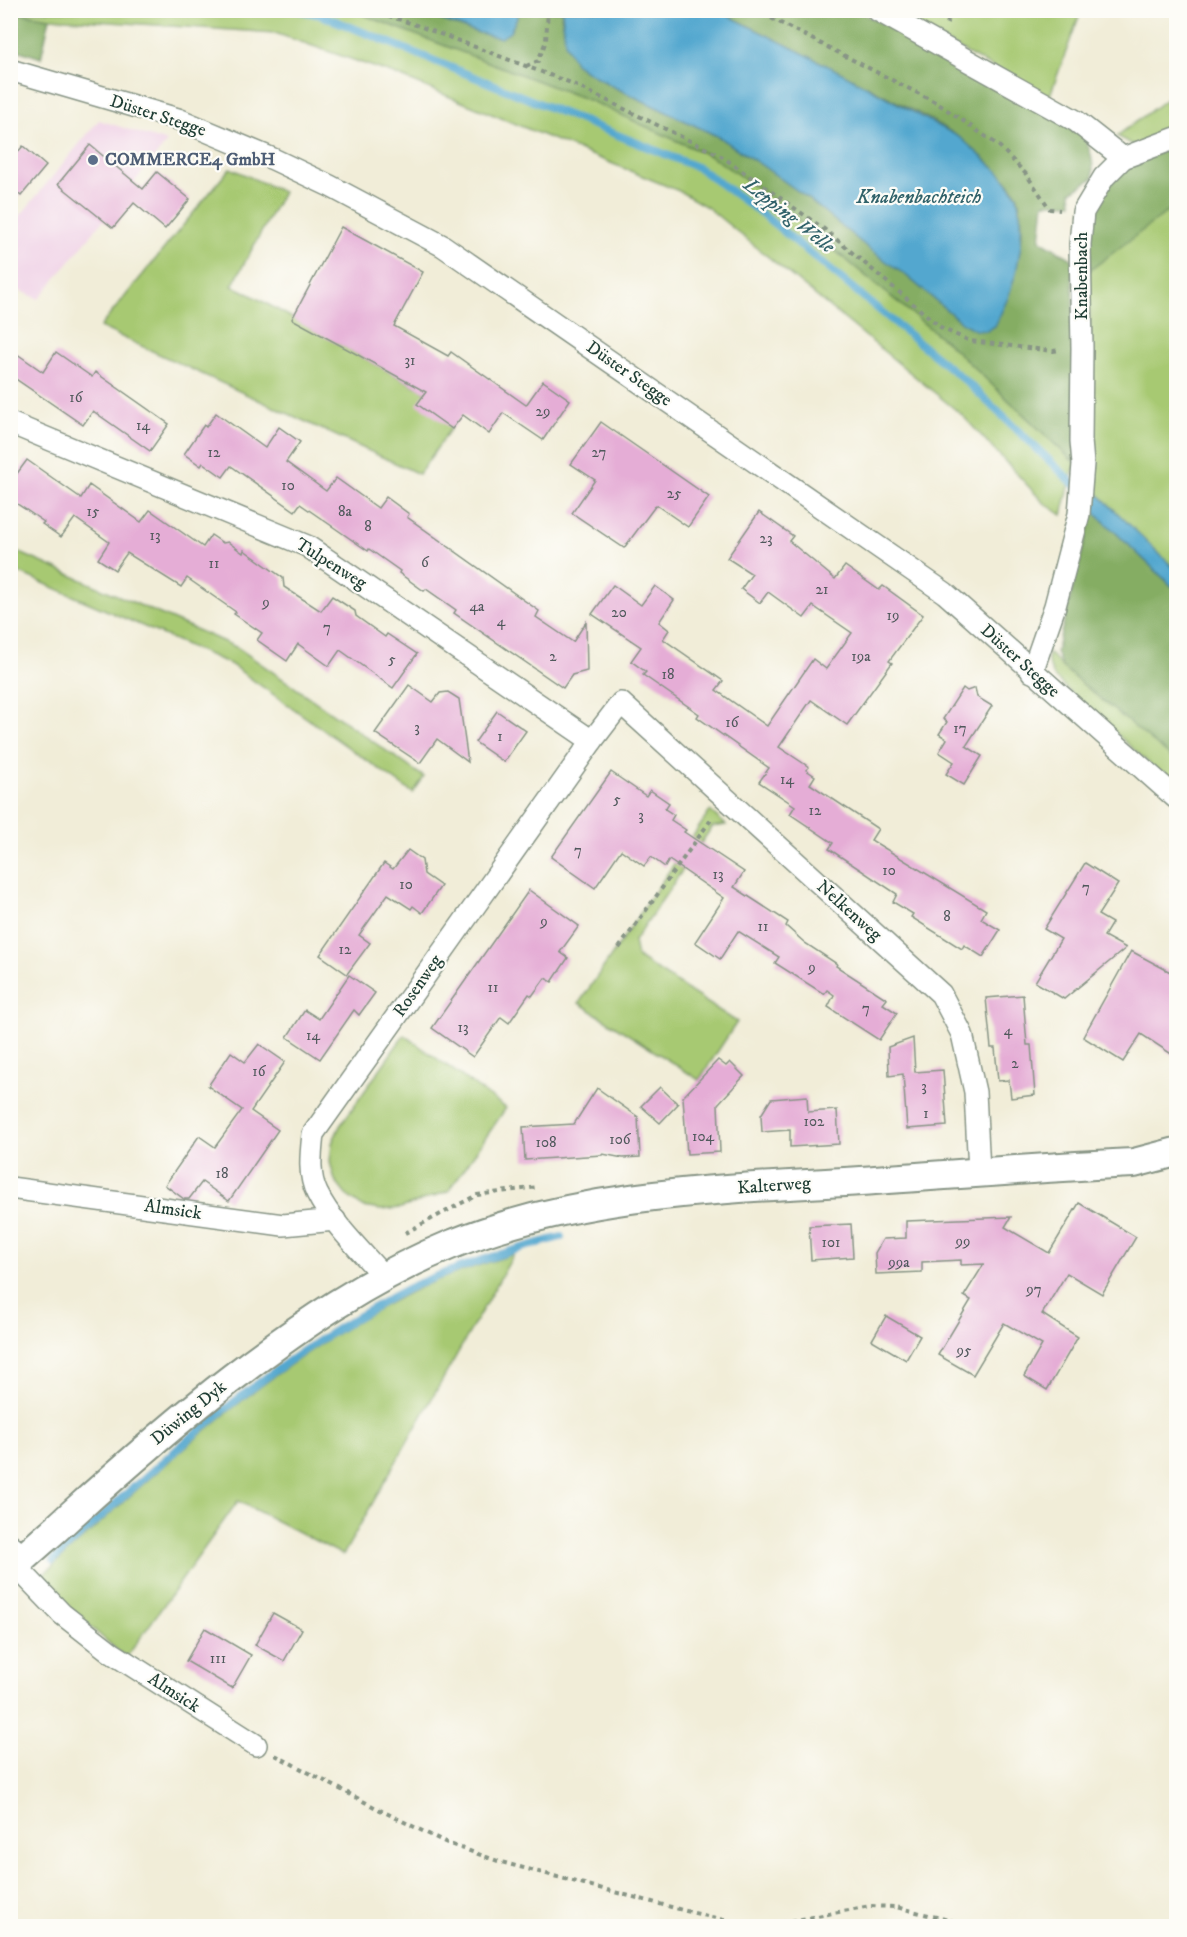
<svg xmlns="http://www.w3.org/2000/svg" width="1187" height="1937" font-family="'IM FELL DW Pica',serif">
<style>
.built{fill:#efd0e6}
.green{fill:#a7c972;stroke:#638353;stroke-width:1.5}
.forest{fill:#85ad64;stroke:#52754c;stroke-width:1.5}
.water{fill:#53a7cf;stroke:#397282;stroke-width:1.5}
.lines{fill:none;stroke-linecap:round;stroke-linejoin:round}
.stream{stroke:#53a7cf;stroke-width:8}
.building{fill:#e5add6}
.lane-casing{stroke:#889586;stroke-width:14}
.street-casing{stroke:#889586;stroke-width:24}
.secondary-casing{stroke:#889586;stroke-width:32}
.path{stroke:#889586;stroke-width:4;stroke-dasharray:4.5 4.5;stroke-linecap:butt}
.lane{stroke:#fff;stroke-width:10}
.street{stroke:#fff;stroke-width:21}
.secondary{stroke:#fff;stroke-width:28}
.service-dot{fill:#5c6f8a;stroke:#fdfcf7;stroke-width:2}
.labels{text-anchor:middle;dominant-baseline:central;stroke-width:4.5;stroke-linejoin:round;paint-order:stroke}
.number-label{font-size:15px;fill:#50595c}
.street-label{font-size:18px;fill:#1f3d34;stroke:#fdfcf7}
.service-label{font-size:18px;font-weight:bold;fill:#4e5e75;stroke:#fdfcf7;text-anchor:start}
.water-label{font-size:20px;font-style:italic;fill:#31626a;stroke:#fdfcf7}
</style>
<rect width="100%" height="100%" fill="#fdfcf7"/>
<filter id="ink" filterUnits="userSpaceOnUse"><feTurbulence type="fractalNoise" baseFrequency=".0167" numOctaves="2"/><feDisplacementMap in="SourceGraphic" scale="12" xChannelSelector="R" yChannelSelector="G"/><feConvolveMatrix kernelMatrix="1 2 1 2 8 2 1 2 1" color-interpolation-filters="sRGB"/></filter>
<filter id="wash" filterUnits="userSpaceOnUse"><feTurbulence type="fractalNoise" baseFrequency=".008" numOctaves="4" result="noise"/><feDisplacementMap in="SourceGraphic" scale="24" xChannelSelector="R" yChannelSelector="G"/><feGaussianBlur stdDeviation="1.35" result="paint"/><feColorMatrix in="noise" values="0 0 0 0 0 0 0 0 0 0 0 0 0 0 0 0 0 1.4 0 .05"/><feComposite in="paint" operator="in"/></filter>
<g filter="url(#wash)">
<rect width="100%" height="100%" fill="#f1edd8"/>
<!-- built -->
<polygon class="built" points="99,120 167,142 39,299 11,287 11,227"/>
<!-- green -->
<g class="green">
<polygon points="10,11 353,11 591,101 712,157 761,190 949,344 1077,465 1073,471 1062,515 1043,502 962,415 707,207 679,191 394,74 275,33 50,18"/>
<polygon points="890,11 1081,11 1049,98"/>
<polygon points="1176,92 1176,130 1137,147 1117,136"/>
<polygon points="230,168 283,192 232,286 242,290 426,392 451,428 419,474 100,327"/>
<polygon points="1176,205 1176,570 1097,493 1088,271"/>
<polygon points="11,549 238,648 424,777 413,793 230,664 11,569"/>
<polygon points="1048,652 1062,667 1176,761 1176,788 1054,677 1048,662"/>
<polygon points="710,811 726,825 712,827 634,941 637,957 737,1022 699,1080 579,1003"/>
<polygon points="404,1035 506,1108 449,1191 401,1208 381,1210 363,1207 346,1195 335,1181 330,1162 332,1143 340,1126"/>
<path d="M514,1254L343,1555L238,1501L126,1658L37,1580C154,1475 272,1359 415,1290C446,1275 482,1265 514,1254Z"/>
</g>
<!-- forest -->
<g class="forest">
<path d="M353,11H415L479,33L510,32L520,11H562L561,17L575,63L586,71L614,87L719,137L760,164L809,199L868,248L908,277L961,322L995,326C1013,287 1030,241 1018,198C1013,182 975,150 961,139C939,122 911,110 886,96C831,67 775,39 719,11H857L919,41L1082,133C1090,148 1094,160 1093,178L1071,192L1072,203H1044L1040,240L1072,259L1077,465L949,344L761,190L712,157L591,101Z"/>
<polygon points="10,12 50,18 41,58 11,48"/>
<polygon points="1176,145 1176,205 1089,271 1092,208 1109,181 1130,165"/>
<polygon points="1093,511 1176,590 1176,761 1062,667 1056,652"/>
</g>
<!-- water -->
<g class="water">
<polygon points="562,10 719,11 840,72 961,138 1002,175 1017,196 1021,219 1021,245 1016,273 1008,298 995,326 987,331 975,330 961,322 908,277 868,248 809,199 760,164 719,137 614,87 586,71 575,63 565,43"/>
<polygon points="415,11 520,11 510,32 501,38 479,33"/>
<polygon points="1097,493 1176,570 1176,590 1093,511"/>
</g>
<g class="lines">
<!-- stream -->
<g class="stream">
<polyline points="298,10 321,15 699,168 761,213 967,382 1102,511"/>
<path d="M53,1560C152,1471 249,1378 366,1312C383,1303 400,1291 418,1284C464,1264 512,1250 561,1237"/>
</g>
</g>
<g id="blocks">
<!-- building -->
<g class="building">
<polygon points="90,145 143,189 157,172 190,199 165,229 134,203 113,228 58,184"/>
<polygon points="23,146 46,166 21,196 10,187 10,161"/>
<polygon points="341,227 423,272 394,326 448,356 451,352 526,405 543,381 570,400 543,440 503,413 489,434 463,415 452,429 417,404 426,392 292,319"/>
<polygon points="10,349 43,372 56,352 92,377 95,372 169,424 150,451 93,411 83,425 10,375"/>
<polygon points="216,413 265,448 279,427 300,442 286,462 326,491 336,478 378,508 386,497 409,514 407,517 539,611 536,617 573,642 586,622 587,671 572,675 563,688 454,613 456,610 426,589 424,591 399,573 400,571 369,549 368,551 300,504 295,511 231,466 223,477 203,463 201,466 184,454 204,425 206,427"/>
<polygon points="601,422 709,497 688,527 656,505 624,548 572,513 595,480 571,464"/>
<polygon points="27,460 81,498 89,485 141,522 150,510 203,547 211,535 223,543 228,542 243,553 244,550 283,578 284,587 321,611 332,596 355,611 356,616 385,637 387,634 417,654 393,688 340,650 329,666 298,644 287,661 257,640 262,633 234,614 236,612 187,578 181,587 127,553 115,570 98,559 109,542 75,518 61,537 42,524 44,522 10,499 10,483"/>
<polygon points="759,512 793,536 789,541 835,579 845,566 879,590 883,586 923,615 889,661 892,663 847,725 811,700 779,747 809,767 806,770 815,776 810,784 878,829 871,840 986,910 981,919 1000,930 983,957 964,945 962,949 911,917 913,914 893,902 897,894 829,849 833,843 790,814 795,806 759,782 769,768 697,717 699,714 643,675 646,672 631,661 641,647 592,614 613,585 641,605 655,586 674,600 659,622 669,630 663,639 723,681 716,690 767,726 813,659 826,669 852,633 813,606 804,618 768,592 760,603 741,589 752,574 727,558"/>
<polygon points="409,685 433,702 440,693 448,692 459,699 468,762 437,739 420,763 375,733"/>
<polygon points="963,688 967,691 975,688 977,697 992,706 966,746 982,756 964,785 946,774 954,762 939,752 947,739 939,734 947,722 943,719"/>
<polygon points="497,711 526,731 504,762 475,742"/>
<polygon points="611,772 646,796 650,790 669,803 665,809 674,815 671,820 686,830 684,832 744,872 734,887 788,922 786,926 805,943 837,964 836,966 887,999 883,1004 897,1013 879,1040 828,1007 834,995 827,990 824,994 775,963 779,957 738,931 720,959 695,942 724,898 669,860 665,867 651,857 644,866 621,850 595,888 551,857"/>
<polygon points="408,850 422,860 424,874 441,886 422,913 413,906 411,909 388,894 359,935 370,943 347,974 320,955 384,863 393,869"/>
<polygon points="1085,863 1118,884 1098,915 1112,923 1104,936 1126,948 1064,999 1035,982 1061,939 1044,929"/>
<polygon points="529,890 579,926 560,952 568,958 552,982 545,978 532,996 529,994 509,1023 501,1017 473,1057 432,1028"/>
<polygon points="1131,951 1176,975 1176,1057 1141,1034 1123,1062 1083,1037"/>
<polygon points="349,975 375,993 359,1015 354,1010 320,1059 287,1037 305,1010 319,1019"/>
<polygon points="1023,995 1027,1045 1031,1045 1035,1095 1011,1098 1009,1080 998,1081 995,1048 991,1048 986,998"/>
<polygon points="913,1038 915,1072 943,1070 947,1126 907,1129 903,1074 889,1076 888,1047"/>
<polygon points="259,1044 285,1062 251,1111 278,1130 229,1201 202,1182 189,1199 184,1199 165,1185 199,1136 215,1147 242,1110 208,1086 231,1052 245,1062"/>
<polygon points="718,1060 726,1066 730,1062 744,1076 718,1104 720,1152 687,1154 683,1097"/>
<polygon points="660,1087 678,1104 660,1123 641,1106"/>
<polygon points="597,1088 638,1117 640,1157 623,1158 603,1154 602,1155 525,1160 523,1127 574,1124"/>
<polygon points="807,1096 808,1112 837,1110 839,1144 790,1147 790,1130 762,1132 761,1115 771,1099"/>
<polygon points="1079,1203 1136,1237 1102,1294 1067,1273 1042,1314 1078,1337 1047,1390 1024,1376 1042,1345 1004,1323 973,1375 938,1355 971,1300 964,1296 984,1264 961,1265 961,1260 922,1262 922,1272 876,1274 875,1253 883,1239 906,1238 906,1221 1011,1217 1005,1227 1049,1253"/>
<polygon points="851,1224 853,1257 811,1260 809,1226"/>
<polygon points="886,1316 920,1336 906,1360 872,1340"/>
<polygon points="273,1613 302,1629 284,1661 255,1645"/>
<polygon points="205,1628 251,1655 232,1688 186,1661"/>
</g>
</g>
</g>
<g filter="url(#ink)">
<use href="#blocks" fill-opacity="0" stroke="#889586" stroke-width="1.5"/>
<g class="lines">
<defs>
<polyline id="lane" points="10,1538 28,1553"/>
<g id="street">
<polyline points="877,10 1076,121 1123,158"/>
<polyline points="10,70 178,119 273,159 330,186 443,246 945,593 1176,798"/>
<polyline points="10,423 307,546 592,741"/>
<polyline points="1032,672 1055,606 1079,514 1083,464 1081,441 1082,348 1080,244 1083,212 1104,177 1123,158 1176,138"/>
<polyline points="10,1188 283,1225 335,1220"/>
<path d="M383,1276C361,1251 331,1222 317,1193C308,1175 311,1153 313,1134L592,741L621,703L941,994L962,1034L975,1092L979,1171"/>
<polyline points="15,1565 62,1614 112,1653 256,1745"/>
</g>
<path id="secondary" d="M10,1570C30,1551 51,1534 71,1515C123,1468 176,1421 232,1378C300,1326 370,1278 450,1245C580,1192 723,1189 861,1181C952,1175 1043,1167 1134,1163L1176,1152"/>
</defs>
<!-- lane casing -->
<use href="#lane" class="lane-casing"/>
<!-- street casing -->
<use href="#street" class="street-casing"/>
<!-- secondary casing -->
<use href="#secondary" class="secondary-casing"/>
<!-- path -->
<g class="path">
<polyline points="371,10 419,26 571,83 721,156 824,229 943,329 970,341 1053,351 1060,350"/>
<polyline points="755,10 937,103 998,145 1026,174 1050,209 1060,210"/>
<polyline points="947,24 952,10"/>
<polyline points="526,66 538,61 546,41 548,10"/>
<polyline points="619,948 713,817"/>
<polyline points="405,1233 477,1195 538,1187"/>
<polyline points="275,1755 382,1811 447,1843 501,1862 690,1912 729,1921 764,1925 791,1921 870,1906 896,1907 973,1926"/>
</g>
<!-- lane -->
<use href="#lane" class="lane"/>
<!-- street -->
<use href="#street" class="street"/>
<!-- secondary -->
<use href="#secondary" class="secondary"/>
</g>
</g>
<!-- markers -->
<circle class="service-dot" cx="93" cy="160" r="6"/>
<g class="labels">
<!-- number labels -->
<g class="number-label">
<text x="410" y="360">31</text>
<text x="76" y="397">16</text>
<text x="543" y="411">29</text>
<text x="143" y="425">14</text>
<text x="214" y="452">12</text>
<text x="599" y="452">27</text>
<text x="288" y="485">10</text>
<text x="674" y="493">25</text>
<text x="93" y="511">15</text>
<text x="345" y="511">8a</text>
<text x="368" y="526">8</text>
<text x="155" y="535">13</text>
<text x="766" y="538">23</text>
<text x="425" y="562">6</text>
<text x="214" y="563">11</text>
<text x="822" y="589">21</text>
<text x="266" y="602">9</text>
<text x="477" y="606">4a</text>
<text x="619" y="612">20</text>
<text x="893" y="615">19</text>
<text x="501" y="621">4</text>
<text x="327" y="627">7</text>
<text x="553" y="656">2</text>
<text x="861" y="656">19a</text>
<text x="392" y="659">5</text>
<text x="668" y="674">18</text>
<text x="732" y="722">16</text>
<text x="417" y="727">3</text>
<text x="960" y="728">17</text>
<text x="500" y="736">1</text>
<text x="787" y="779">14</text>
<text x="617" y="799">5</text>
<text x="815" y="810">12</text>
<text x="641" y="815">3</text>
<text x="578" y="850">7</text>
<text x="889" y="870">10</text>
<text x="718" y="874">13</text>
<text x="406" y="884">10</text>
<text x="1086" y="887">7</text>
<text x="947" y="916">8</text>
<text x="544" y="921">9</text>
<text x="763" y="926">11</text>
<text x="345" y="949">12</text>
<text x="812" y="967">9</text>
<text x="493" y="987">11</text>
<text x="866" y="1008">7</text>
<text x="463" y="1027">13</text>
<text x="1008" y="1030">4</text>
<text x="313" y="1035">14</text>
<text x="1015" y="1063">2</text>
<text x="259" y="1071">16</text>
<text x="924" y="1086">3</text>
<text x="926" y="1113">1</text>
<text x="814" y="1121">102</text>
<text x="703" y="1136">104</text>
<text x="620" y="1139">106</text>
<text x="546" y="1142">108</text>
<text x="222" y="1173">18</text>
<text x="963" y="1241">99</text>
<text x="831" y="1242">101</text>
<text x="899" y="1262">99a</text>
<text x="1034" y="1289">97</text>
<text x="964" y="1350">95</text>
<text x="218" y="1658">111</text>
</g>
<!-- street labels -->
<g class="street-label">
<text transform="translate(158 116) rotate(18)">Düster Stegge</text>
<text transform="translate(1082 276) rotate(-90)">Knabenbach</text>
<text transform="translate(629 374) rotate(35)">Düster Stegge</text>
<text transform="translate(331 564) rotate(32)">Tulpenweg</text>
<text transform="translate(1020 661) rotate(42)">Düster Stegge</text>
<text transform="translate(849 911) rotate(42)">Nelkenweg</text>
<text transform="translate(418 986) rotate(-55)">Rosenweg</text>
<text transform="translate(774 1186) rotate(-4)">Kalterweg</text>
<text transform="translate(173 1210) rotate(8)">Almsick</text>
<text transform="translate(189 1413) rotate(-39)">Düwing Dyk</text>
<text transform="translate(174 1693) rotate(33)">Almsick</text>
</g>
<!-- service labels -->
<g class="service-label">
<text x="105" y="160">COMMERCE4 GmbH</text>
</g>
<!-- water labels -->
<g class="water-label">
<text x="919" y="197">Knabenbachteich</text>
<text transform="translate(789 216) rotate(38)">Lepping Welle</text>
</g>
</g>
<!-- margin -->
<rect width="1187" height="1937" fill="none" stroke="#fdfcf7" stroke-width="36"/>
</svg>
